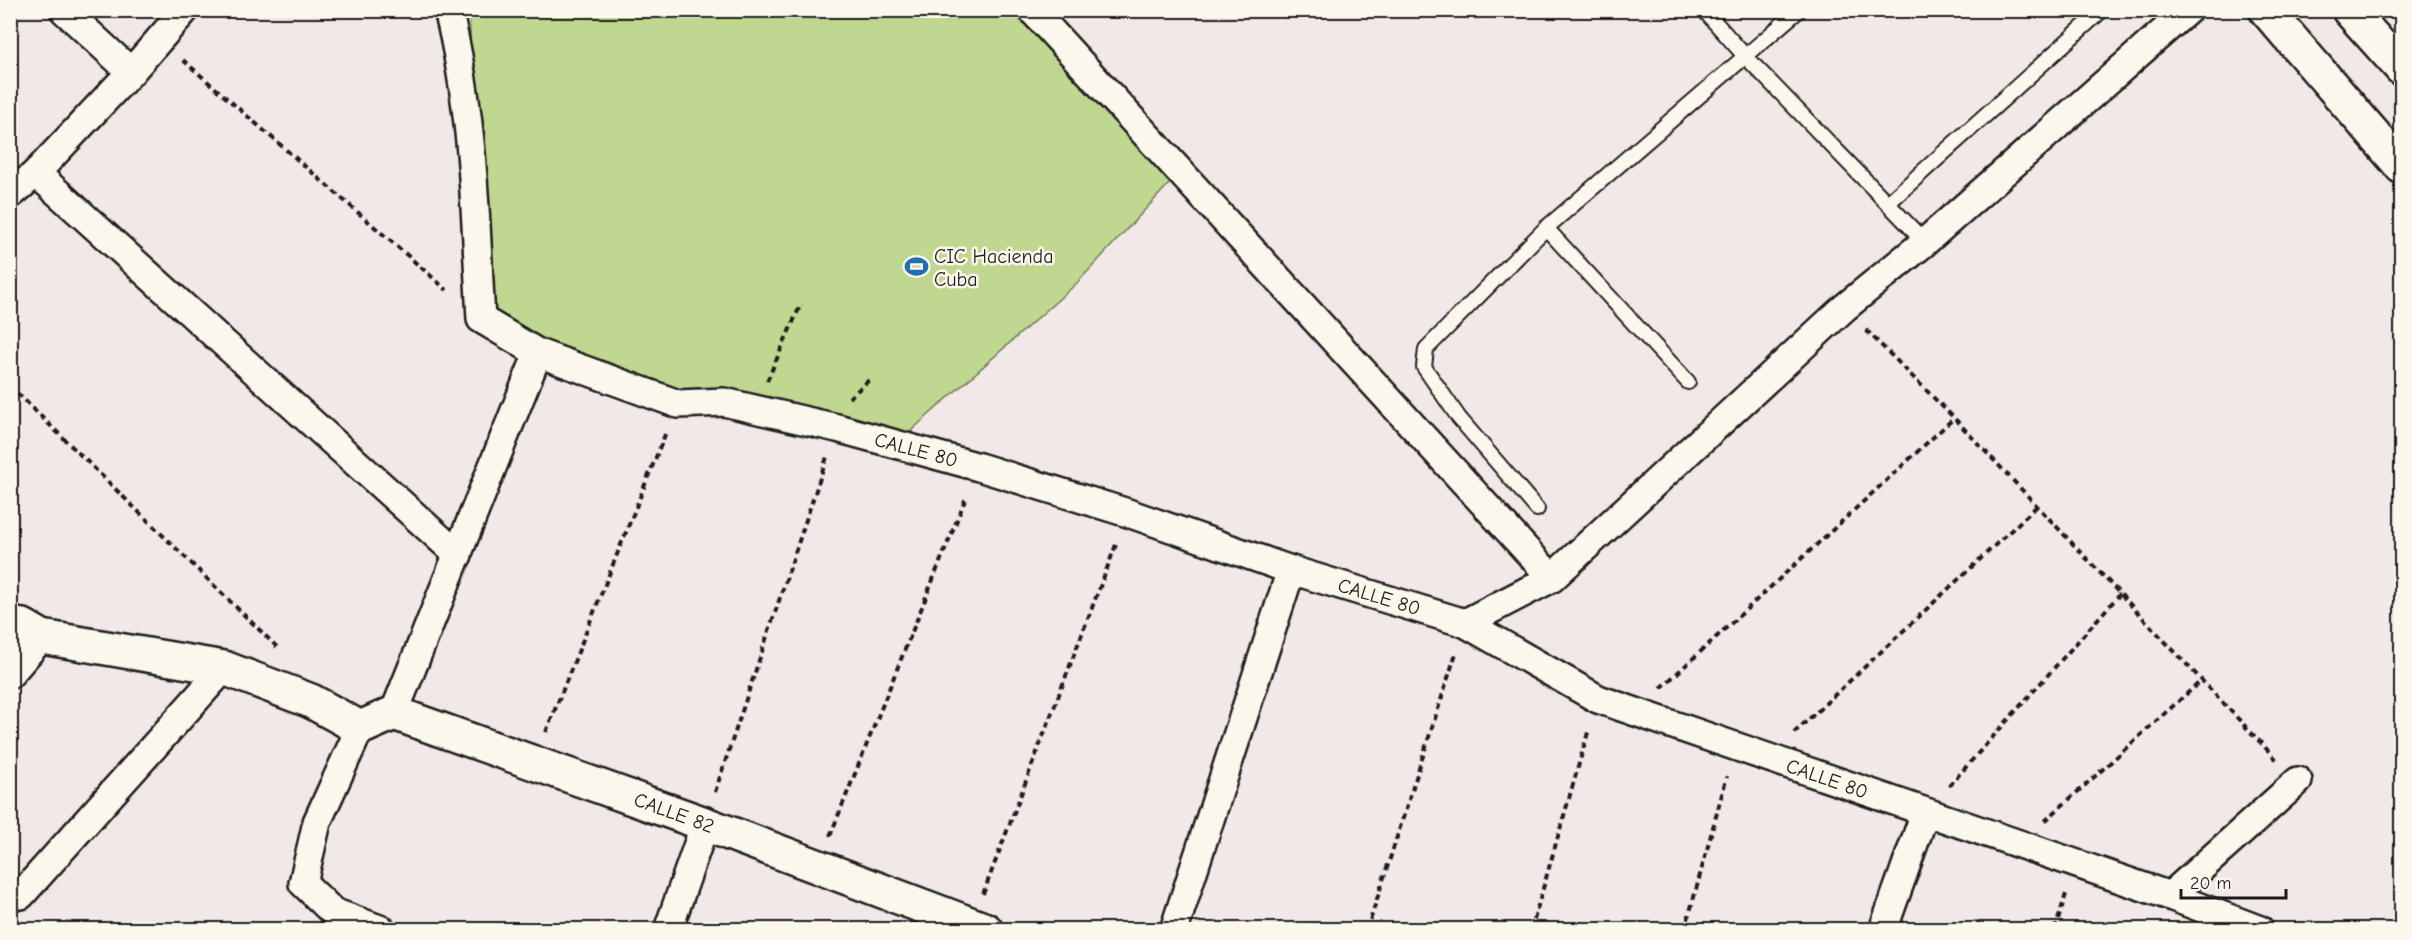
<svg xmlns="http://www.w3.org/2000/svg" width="2412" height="940" font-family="'Comic Neue',sans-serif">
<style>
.green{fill:#bfd78e;stroke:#6e7a55;stroke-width:1.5}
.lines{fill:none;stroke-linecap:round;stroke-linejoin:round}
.lane-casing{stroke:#1c1c1c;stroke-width:18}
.street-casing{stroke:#1c1c1c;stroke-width:32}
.secondary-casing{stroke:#1c1c1c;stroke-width:38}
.path{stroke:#1c1c1c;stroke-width:4;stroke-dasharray:6 4.5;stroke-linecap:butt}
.lane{stroke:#fbf7ec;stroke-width:14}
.street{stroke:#fbf7ec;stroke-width:27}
.secondary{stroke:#fbf7ec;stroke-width:33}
.labels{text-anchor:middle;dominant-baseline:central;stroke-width:5;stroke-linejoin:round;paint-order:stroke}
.poi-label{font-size:20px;fill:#1c1c1c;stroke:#fbf7ec;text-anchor:start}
.street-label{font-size:20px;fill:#1c1c1c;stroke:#fbf7ec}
</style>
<rect width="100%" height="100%" fill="#f2e8e8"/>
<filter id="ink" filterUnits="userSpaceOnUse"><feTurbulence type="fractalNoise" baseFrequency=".0167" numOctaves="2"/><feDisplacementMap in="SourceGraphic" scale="12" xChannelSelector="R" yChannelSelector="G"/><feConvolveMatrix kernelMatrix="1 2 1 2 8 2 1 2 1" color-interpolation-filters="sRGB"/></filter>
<g filter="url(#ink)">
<!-- green -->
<polygon class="green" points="468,11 1032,11 1180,172 1077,283 913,429 902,446 678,404 481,319 470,126 470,12"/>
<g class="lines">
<defs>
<g id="lane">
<polyline points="1704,10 1745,56 1925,242"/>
<polyline points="1888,203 2102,10"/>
<polyline points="1546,228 1688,382"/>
<polyline points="1537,509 1459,418 1424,367 1426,349 1546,228 1799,10"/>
</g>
<g id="street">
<polyline points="64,10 131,72"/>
<path d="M448,10C474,114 475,214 481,319L538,353L678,404L724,402L837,428L979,467L1128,513L1291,570L1465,623L1598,699L2170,896L2260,930"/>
<polyline points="1032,10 1552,578"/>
<polyline points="36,173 458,555"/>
<polyline points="10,195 36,173 131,72 185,10"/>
<polyline points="1465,623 1552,578 1844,308 1925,242 2188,10"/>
<polyline points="10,674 42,637"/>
<polyline points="394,713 538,353"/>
<polyline points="360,728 317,822 303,883 333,912 382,930"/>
<polyline points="21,895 224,668"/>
<polyline points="2170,896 2298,781"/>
<polyline points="668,930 705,824"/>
<polyline points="1174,930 1291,570"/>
<polyline points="1883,930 1925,813"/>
</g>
<g id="secondary">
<polyline points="2266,10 2402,167"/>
<polyline points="2349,10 2402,69"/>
<polyline points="10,624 23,626 42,637 224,668 311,701 360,728 394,713 705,824 986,930"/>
</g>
</defs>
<!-- lane casing -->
<use href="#lane" class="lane-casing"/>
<!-- street casing -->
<use href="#street" class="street-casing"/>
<!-- secondary casing -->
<use href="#secondary" class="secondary-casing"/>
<!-- path -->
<g class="path">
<polyline points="183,60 447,290"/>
<polyline points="1866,330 1954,418 2277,760"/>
<polyline points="767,381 801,304"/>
<polyline points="10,386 280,650"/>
<polyline points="849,398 869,380"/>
<polyline points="1661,688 1954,418"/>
<polyline points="546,732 666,432"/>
<polyline points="1794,733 2037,506"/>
<polyline points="1949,786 2120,594"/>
<polyline points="715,792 827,457"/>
<polyline points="2045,821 2201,681"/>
<polyline points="830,836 967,495"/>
<polyline points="983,894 1117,542"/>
<polyline points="1367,930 1456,653"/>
<polyline points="1531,930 1589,729"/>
<polyline points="1685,930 1727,776"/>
<polyline points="2055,930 2066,894"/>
</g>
<!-- lane -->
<use href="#lane" class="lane"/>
<!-- street -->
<use href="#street" class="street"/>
<!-- secondary -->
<use href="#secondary" class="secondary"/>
</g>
</g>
<!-- icons -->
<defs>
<symbol id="stadium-bare" viewBox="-9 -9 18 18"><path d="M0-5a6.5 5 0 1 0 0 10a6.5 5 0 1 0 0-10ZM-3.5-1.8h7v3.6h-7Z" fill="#1f6fb2" stroke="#fbf7ec" stroke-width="2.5" paint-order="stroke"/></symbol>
</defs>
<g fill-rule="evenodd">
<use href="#stadium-bare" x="900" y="250" width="33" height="33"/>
</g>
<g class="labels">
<!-- poi labels -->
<g class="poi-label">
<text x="934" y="256">CIC Hacienda<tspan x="934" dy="23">Cuba</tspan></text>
</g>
<!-- street labels -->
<g class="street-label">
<text transform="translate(916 450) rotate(15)">CALLE 80</text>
<text transform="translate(1379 597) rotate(17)">CALLE 80</text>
<text transform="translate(1827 779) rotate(19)">CALLE 80</text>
<text transform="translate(674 813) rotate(20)">CALLE 82</text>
</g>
</g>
<!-- margin -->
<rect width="2412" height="940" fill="none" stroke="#fbf7ec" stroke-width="36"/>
<rect x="18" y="18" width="2376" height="904" fill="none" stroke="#1c1c1c" stroke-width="2" filter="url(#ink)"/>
<!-- scale -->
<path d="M2181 889v9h105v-9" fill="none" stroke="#1c1c1c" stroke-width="3"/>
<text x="2190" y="889" font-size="18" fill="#1c1c1c" stroke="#fbf7ec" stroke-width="4.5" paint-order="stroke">20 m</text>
</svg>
